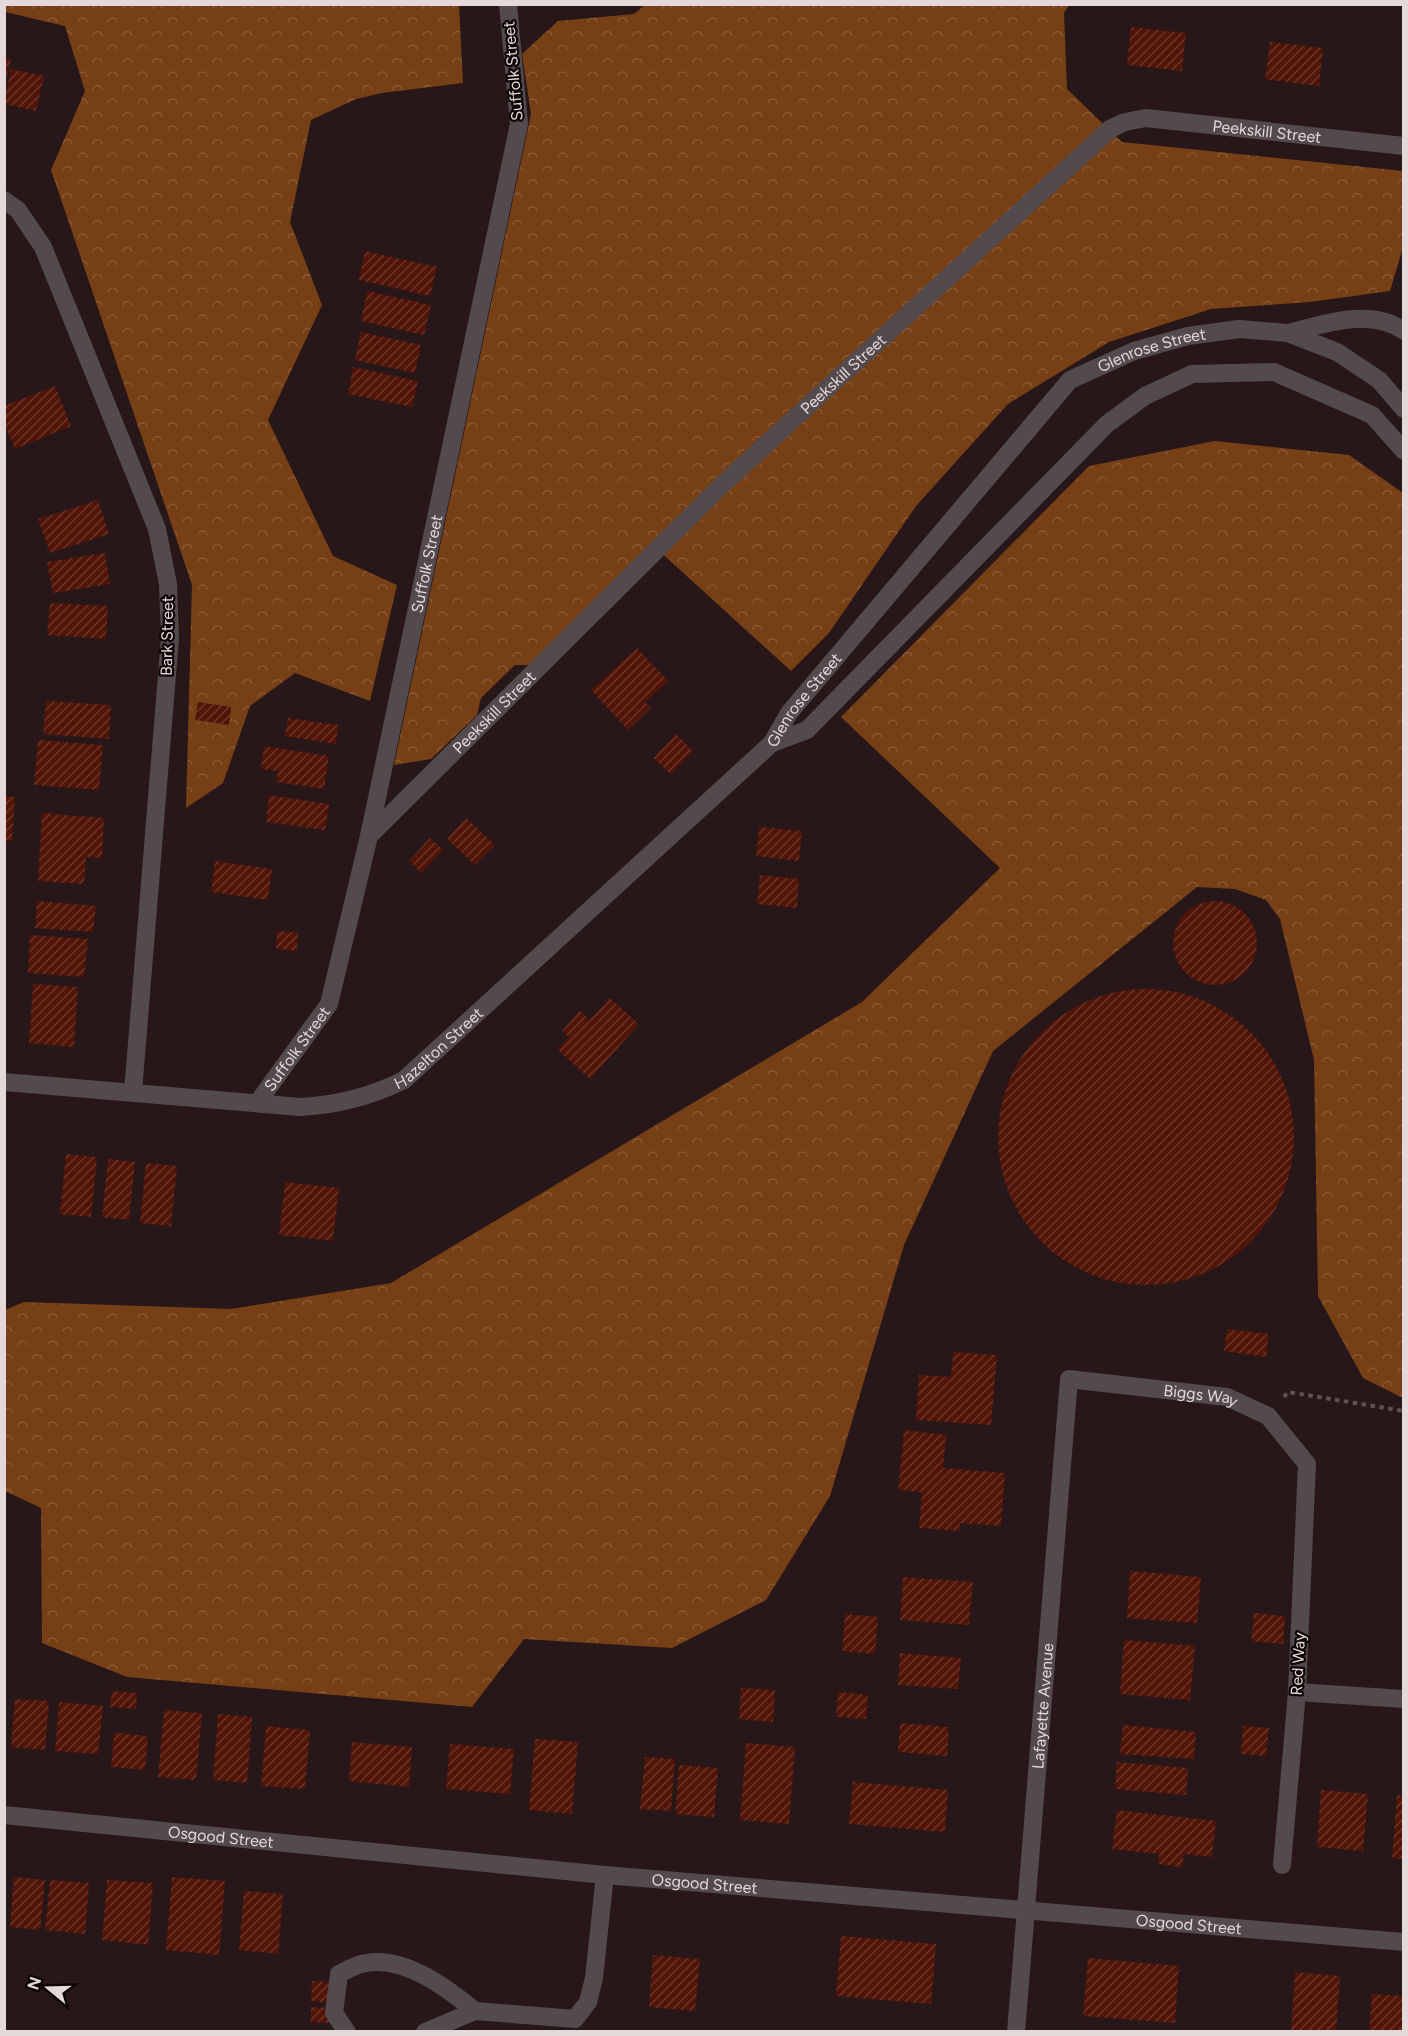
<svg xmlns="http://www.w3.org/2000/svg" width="1408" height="2036" font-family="Figtree,sans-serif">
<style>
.forest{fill:url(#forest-crowns)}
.building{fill:url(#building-hatch)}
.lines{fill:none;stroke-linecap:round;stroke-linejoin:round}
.path{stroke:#605152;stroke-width:4;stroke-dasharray:4.5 4.5;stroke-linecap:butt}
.minor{stroke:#524a4c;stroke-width:18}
.labels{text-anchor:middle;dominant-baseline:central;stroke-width:4.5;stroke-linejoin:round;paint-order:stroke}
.street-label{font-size:16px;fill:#e4d8d8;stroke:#0b0505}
</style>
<defs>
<pattern id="forest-crowns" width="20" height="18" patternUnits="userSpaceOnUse" patternTransform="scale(1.5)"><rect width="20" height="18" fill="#763f15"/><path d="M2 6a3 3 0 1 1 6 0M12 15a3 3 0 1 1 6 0" fill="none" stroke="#895a36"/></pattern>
<pattern id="building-hatch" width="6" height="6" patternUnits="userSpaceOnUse" patternTransform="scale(1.5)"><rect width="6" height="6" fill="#511407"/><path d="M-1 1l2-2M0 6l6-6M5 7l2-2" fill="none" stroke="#6a352a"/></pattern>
</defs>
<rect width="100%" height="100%" fill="#271718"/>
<!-- forest -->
<g class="forest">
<polygon points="5,4 459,5 463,83 382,93 356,99 311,120 290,222 322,305 268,420 333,556 397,585 370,701 295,673 250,706 223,783 186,808 192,585 51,170 85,91 65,26 5,12"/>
<polygon points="646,4 1069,5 1064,13 1067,89 1122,142 1403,171 1403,247 1390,291 1310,302 1211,309 1109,342 1008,404 916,506 829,633 791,671 656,548 531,665 515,665 481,698 477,715 431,759 394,765 531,114 522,54 558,21 634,14"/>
<polygon points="1215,441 1349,455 1403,493 1403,1398 1363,1378 1318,1296 1314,1060 1280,919 1266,900 1235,889 1197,887 993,1051 904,1245 830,1496 766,1600 672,1648 524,1639 472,1707 127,1677 42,1643 41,1508 5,1491 5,1310 24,1302 231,1309 391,1283 862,1002 1000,868 841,717 1089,466"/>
</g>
<!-- building -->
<g class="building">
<polygon points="1131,27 1186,33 1182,71 1127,65"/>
<polygon points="1270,42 1323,48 1319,86 1265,79"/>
<polygon points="4,57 11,59 5,84 4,84"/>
<polygon points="11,69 44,76 36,111 4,104"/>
<polygon points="365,251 437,267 430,296 359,280"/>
<polygon points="367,291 431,305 424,335 361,321"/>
<polygon points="361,332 421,345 415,373 355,360"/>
<polygon points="353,367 418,381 412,407 348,394"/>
<polygon points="55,386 71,426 15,449 4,423 4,406"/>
<polygon points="98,500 109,534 50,553 38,519"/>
<polygon points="105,553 110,584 53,593 47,562"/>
<polygon points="50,603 108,606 106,639 47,635"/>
<polygon points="637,648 668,681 645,702 651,708 628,730 591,690"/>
<polygon points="46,701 111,705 109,739 43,734"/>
<polygon points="198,702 231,707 229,725 195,720"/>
<polygon points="288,718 338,725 336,744 285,736"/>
<polygon points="676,734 693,751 671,774 653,758"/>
<polygon points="38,740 103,745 99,790 34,785"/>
<polygon points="264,746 329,756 324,789 276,782 278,771 261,769"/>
<polygon points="269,795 329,804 325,830 266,822"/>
<polygon points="4,796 15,797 12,841 4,841"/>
<polygon points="42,813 104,818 102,858 86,857 84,884 38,881"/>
<polygon points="466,818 495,845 475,865 447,839"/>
<polygon points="759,827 802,831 799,861 756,856"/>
<polygon points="430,838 443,850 421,873 409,861"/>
<polygon points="215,861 272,869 268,900 211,892"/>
<polygon points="760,875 799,879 797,908 757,904"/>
<polygon points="37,901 96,906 93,932 35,928"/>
<circle cx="1215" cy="943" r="42"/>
<polygon points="277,931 298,932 297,951 276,949"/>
<polygon points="30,935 88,939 84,977 28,973"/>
<polygon points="33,984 78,987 74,1047 29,1043"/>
<circle cx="1146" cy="1137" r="148"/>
<polygon points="610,998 639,1024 590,1079 558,1050 569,1037 562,1031 580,1011 590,1020"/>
<polygon points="66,1154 97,1157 91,1217 60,1214"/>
<polygon points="108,1159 135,1162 129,1220 102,1217"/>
<polygon points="146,1163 177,1166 171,1226 140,1223"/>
<polygon points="285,1182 339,1188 333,1241 279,1235"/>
<polygon points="1227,1329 1269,1334 1266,1357 1224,1351"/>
<polygon points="953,1352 997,1355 991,1425 916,1420 919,1375 951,1377"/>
<polygon points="904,1430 946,1435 943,1468 1005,1473 1001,1526 960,1523 959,1531 919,1528 922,1492 898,1490"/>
<polygon points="1130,1571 1201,1577 1197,1623 1127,1618"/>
<polygon points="903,1577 973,1582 969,1625 900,1620"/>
<polygon points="1254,1613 1285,1616 1283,1644 1251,1641"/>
<polygon points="845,1614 878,1617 875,1654 842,1651"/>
<polygon points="1124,1640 1195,1646 1190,1700 1120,1694"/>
<polygon points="900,1653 961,1658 958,1689 898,1685"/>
<polygon points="741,1688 775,1690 773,1722 739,1719"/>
<polygon points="112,1691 137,1693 136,1709 110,1707"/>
<polygon points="838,1692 868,1695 866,1719 836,1717"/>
<polygon points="15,1699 49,1701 45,1750 11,1747"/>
<polygon points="59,1702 103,1706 98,1754 55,1751"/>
<polygon points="164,1710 202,1713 196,1780 158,1777"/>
<polygon points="218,1714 252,1717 247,1783 213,1780"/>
<polygon points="900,1723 949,1727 947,1756 898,1752"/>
<polygon points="1123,1725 1196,1732 1194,1759 1120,1754"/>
<polygon points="266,1726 310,1730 305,1789 261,1786"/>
<polygon points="1243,1726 1269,1728 1266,1756 1241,1754"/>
<polygon points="114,1733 148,1736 145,1770 111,1767"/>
<polygon points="535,1739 578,1742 572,1814 529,1810"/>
<polygon points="352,1742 412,1747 409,1787 349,1781"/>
<polygon points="746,1743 795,1747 789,1824 740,1820"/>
<polygon points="450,1744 514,1749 510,1794 446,1789"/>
<polygon points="645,1757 675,1759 671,1811 640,1809"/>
<polygon points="1117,1762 1188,1768 1186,1795 1115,1789"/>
<polygon points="679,1765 718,1768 714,1817 675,1814"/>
<polygon points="853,1782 948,1790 945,1832 849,1824"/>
<polygon points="1321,1790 1368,1794 1363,1851 1317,1847"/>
<polygon points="1397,1795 1404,1795 1404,1859 1392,1858"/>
<polygon points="1117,1810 1216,1821 1212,1857 1184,1854 1182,1867 1158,1864 1159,1854 1112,1849"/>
<polygon points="14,1877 45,1880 40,1930 10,1927"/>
<polygon points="172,1877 225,1881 219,1955 166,1950"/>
<polygon points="50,1880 89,1883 85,1934 45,1930"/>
<polygon points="107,1880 153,1883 148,1945 102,1940"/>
<polygon points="244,1891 283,1894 278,1954 239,1950"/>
<polygon points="841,1936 936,1944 931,2004 836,1996"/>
<polygon points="653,1955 700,1959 695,2011 649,2007"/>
<polygon points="1088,1958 1179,1966 1175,2023 1083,2016"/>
<polygon points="1295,1972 1340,1976 1336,2032 1291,2032"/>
<polygon points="312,1981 333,1982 332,2003 311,2001"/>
<polygon points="1372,1994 1404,1996 1404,2032 1369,2032"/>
<polygon points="311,2007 332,2008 331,2023 311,2022"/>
</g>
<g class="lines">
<!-- path -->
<polyline class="path" points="1284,1397 1288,1392 1404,1411"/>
<!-- minor -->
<g class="minor">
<polyline points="4,200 18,210 43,247 157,529 168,584 170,638 133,1092"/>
<path d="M1288,333C1324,324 1370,307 1404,331"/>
<polyline points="772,743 807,730 1107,424 1145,396 1192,374 1274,372 1372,415 1404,451"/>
<path id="s1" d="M369,836L725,482L1110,129L1125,122L1146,118L1404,146"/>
<path id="s2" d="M4,1082L300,1107C338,1105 370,1097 404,1080L772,743L789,713L1070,380L1134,351L1188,336L1239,329L1288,333L1337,352L1379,380L1404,409"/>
<path id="s3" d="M258,1102L329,1004L369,836L519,124L508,4"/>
<polyline points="1297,1692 1404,1699"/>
<path id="s4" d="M4,1815L605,1875L1404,1942"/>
<path d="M347,2032L334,2013L339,1974C347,1970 357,1964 366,1963C405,1956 447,1988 475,2011"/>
<polyline points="425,2032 475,2011 575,2019 588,2002 594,1978 605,1875"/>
<path id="s5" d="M1016,2032L1069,1379L1227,1397L1268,1416L1307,1464L1297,1692L1282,1865"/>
</g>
</g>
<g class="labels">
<!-- street labels -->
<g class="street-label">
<text transform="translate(513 71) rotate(-95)">Suffolk Street</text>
<text stroke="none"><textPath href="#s1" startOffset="1184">Peekskill Street</textPath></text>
<text stroke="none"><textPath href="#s2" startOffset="1462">Glenrose Street</textPath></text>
<text stroke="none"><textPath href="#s1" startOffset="662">Peekskill Street</textPath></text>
<text stroke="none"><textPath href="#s3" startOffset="572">Suffolk Street</textPath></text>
<text transform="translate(167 636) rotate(-89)">Bark Street</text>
<text stroke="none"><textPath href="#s2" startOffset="958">Glenrose Street</textPath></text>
<text stroke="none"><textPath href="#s1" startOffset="176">Peekskill Street</textPath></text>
<text stroke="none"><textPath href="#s2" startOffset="452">Hazelton Street</textPath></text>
<text stroke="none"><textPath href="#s3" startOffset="66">Suffolk Street</textPath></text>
<text stroke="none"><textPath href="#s5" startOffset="788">Biggs Way</textPath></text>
<text transform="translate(1298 1664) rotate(-87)">Red Way</text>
<text stroke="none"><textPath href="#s5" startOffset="327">Lafayette Avenue</textPath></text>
<text stroke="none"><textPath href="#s4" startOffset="218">Osgood Street</textPath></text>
<text stroke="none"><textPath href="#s4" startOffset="704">Osgood Street</textPath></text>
<text stroke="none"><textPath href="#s4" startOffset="1190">Osgood Street</textPath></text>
</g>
</g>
<!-- border -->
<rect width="1408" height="2036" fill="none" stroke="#e4d8d8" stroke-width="12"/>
<!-- north arrow -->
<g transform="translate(48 1988) rotate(289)" stroke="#0b0505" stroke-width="4.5" paint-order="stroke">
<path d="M0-4.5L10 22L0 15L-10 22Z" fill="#e4d8d8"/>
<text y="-9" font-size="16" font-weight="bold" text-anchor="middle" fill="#e4d8d8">N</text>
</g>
</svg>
